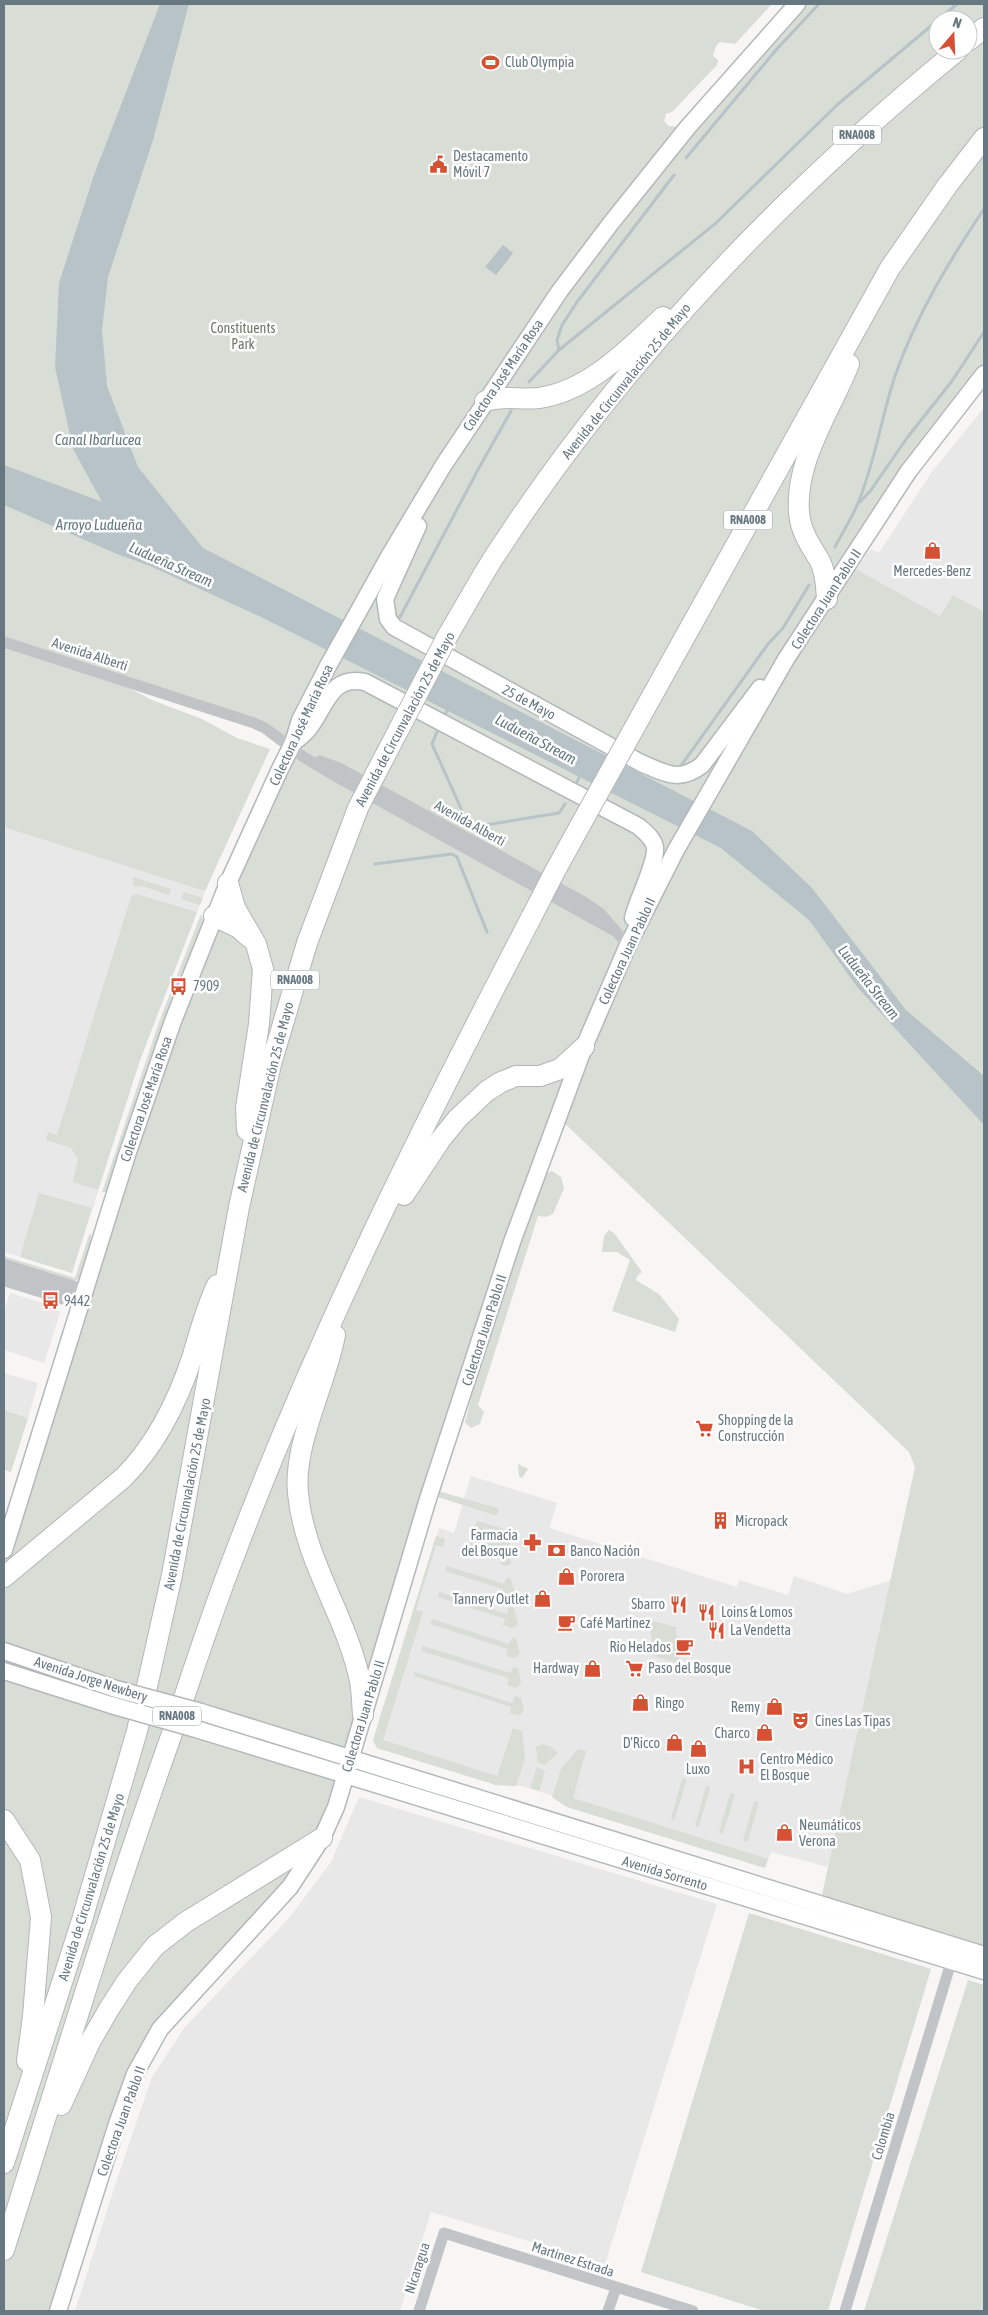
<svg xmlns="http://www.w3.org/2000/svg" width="988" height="2315" font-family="'Asap Condensed',sans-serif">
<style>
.built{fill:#e7e8e7}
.green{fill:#d8ddd5;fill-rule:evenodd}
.water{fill:#b7c3c6}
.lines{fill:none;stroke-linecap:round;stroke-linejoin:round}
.stream{stroke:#b7c3c6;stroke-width:3}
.secondary-casing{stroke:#b3b8bb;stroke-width:19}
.motorway-casing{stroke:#b3b7b9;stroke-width:22}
.minor{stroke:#c0c4c7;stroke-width:11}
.tertiary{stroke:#c0c4c7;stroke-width:14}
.secondary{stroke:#fff;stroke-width:16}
.motorway{stroke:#fff;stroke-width:20}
.secondary-bridge-casing{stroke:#b3b8bb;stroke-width:19;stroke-linecap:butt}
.motorway-bridge-casing{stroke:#b3b7b9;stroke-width:22;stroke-linecap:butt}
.secondary-bridge{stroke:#fff;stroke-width:16}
.motorway-bridge{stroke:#fff;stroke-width:20}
.labels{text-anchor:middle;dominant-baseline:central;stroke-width:5;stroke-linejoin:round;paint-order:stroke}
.shield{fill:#fff;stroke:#95a0a8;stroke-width:1}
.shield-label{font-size:12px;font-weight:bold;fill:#687882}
.poi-label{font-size:14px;fill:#687882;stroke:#fff;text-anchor:start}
.park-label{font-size:14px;fill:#6b7a66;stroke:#fff}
.street-label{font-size:14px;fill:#687882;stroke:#fff}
.water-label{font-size:15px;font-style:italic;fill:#63797f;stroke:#fff}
</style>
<rect width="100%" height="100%" fill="#f7f6f4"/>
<!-- built -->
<g class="built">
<polygon points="984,408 984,613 981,610 954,595 940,616 856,569 871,549 879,553 931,473"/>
<polygon points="4,684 210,879 140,1060 72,1273 4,1252"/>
<polygon points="10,1293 56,1307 60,1313 44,1363 4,1350 4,1312"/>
<polygon points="4,1373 38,1383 28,1418 4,1410"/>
<polygon points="471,1476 557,1503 549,1528 737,1587 739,1580 788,1595 794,1576 847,1594 892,1580 828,1867 771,1852 765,1868 567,1807 550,1795 522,1786 496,1785 377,1748 373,1740 439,1528 454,1533"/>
<polygon points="359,1797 717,1904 605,2264 431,2212 400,2311 75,2311 117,2179 152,2077 185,2027 290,1917 331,1862"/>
</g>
<!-- green -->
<g class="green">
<path d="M4,4H772L735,44L720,42L716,46L713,56L718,60L717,65L672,112L666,114L664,121L669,126L688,127L797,4H984V374L849,565L940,616L953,595L981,610L984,613V1955L820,1904L915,1467L909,1452L557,1116L322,1838L205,1979L135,2074L58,2311H4V1550L127,1155L290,748L265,728L4,642ZM938,20H968V50H938Z"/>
<polygon points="4,647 129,688 152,700 202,719 237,738 270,749 205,891 4,827"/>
<polygon points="133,877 171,889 169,895 142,886 133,887"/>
<polygon points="184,892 203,898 200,905 181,899"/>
<polygon points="136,894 197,912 140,1060 98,1190 73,1182 78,1159 71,1148 46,1140 48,1132 57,1135 131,897"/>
<polygon points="201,914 204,922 108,1192 102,1192 159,1022"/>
<polygon points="552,1171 561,1177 564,1188 553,1214 546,1217 538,1216 478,1405 484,1412 480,1424 471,1428 465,1422 474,1387 540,1176"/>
<polygon points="39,1193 92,1208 72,1273 20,1257"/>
<polygon points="609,1230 614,1233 642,1272 638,1275 636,1280 659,1294 679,1319 675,1332 612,1311 630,1260 617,1252 602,1252 604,1236"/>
<polygon points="90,1232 92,1241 81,1277 75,1281 4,1260 4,1256 75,1278"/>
<polygon points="4,1410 28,1418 11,1472 4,1470"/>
<polygon points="518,1464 528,1469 522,1478 519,1477"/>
<polygon points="438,1491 497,1508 499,1511 497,1515 494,1515 438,1497 436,1495"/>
<polygon points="478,1521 507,1530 509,1534 511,1564 507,1566 501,1565 500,1556 469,1547 476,1523"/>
<polygon points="436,1536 445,1539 443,1547 436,1545 416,1610 423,1612 383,1740 497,1776 513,1728 522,1731 525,1759 516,1786 496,1785 377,1748 373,1740"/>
<polygon points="447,1566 504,1584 507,1577 511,1579 515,1594 509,1599 501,1596 503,1589 445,1571"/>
<polygon points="439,1592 507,1614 509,1607 514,1608 518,1624 512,1628 503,1625 505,1619 438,1597"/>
<polygon points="432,1619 509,1644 512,1637 516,1639 520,1654 514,1658 506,1656 508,1649 430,1624"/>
<polygon points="649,1620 676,1627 680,1664 654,1656"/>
<polygon points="423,1646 511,1673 513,1667 518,1668 521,1683 516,1688 507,1685 509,1678 421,1651"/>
<polygon points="415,1672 512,1703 515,1696 521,1698 524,1711 518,1716 510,1713 511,1707 414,1676"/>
<polygon points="543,1744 551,1747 558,1753 545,1765 538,1762 536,1747"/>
<polygon points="578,1749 586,1751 573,1798 768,1859 765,1868 567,1807 552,1797 561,1769"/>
<polygon points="537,1767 545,1771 539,1791 530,1788"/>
<polygon points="685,1778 686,1781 675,1819 673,1820 671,1818 682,1779"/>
<polygon points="709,1785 710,1788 699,1826 697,1827 695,1825 706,1787"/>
<polygon points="733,1793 735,1795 723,1833 721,1834 719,1832 730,1794"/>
<polygon points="757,1801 759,1803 748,1841 745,1842 743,1840 754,1802"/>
<polygon points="749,1913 931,1969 828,2311 764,2311 641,2272"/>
<polygon points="968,1980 984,1985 984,2311 864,2311"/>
</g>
<!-- water -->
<g class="water">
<polygon points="160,4 189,4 153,140 108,277 102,330 107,386 138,467 203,548 752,831 812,888 906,1010 984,1076 984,1125 858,988 809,920 721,848 263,618 150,566 117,554 4,505 4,465 102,502 73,449 55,367 59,283 94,175"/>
<polygon points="503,245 513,253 496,275 485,267"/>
</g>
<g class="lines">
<!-- stream -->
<g class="stream">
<polyline points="686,158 776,50 819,4"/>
<polyline points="559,350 557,340 562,325 577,302 674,175"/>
<polyline points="529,382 559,350 716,223 837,105 957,4"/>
<polyline points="860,502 871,490 907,438 952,381 984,332"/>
<path d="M835,547C842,533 852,518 858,503C875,463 881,418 895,376C916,316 949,261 984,209"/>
<polyline points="400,617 480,466 511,411"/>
<polyline points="445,715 449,706"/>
<polyline points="437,732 432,744 468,824 473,827 559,813 565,804"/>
<polyline points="680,767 768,644 783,628 809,585"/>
<polyline points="576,784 581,773"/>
<polyline points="375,864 452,854 457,857 487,932"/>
</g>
<defs>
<g id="secondary">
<path d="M418,526L385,599L388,619L394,627L641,763C665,773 679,783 702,765L760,688"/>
<path d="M293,743C299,738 306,733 310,727C327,704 331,675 365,682L638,826C645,832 653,838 655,847C657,862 637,900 633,918"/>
<polyline points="4,1550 127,1155 173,1021 228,883 279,771 293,743 300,720 328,666 391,553 443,466 559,292 611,223 688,127 797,4"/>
<polyline points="4,1651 116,1689"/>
<polyline points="4,1671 111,1705"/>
<polyline points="201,1712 984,1955"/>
<polyline points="196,1729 984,1971"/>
<polyline points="58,2311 117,2124 135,2074 160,2029 290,1887 322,1838 336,1807 427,1502 512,1242 584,1047 628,945 676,850 786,659 908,472 984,374"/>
</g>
<g id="motorway">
<polyline points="968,41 984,28"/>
<path d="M485,401C506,395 519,400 539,398C589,391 628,349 663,317"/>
<path d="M827,599C826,586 826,573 820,561C812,548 803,535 800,520C791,466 830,412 849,364"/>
<path d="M448,635C465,607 480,578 498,551C623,359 781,195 958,50"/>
<polyline points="632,732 890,268 947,186 984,138"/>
<polyline points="375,775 400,727"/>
<polyline points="554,873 581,824"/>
<polyline points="228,883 235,908 256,944 263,969 259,1024 246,1108 247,1130"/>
<polyline points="214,916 239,928 249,937"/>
<polyline points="404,1195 441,1139 458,1118 487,1091 501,1082 516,1076 540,1076 560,1069 584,1047"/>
<path d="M335,1335C326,1384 293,1444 298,1493C304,1560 347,1617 360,1681C362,1692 362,1703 363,1715"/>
<path d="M4,1577L123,1478C157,1444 178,1401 193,1355C200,1331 206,1308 217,1285"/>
<polyline points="4,1820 30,1860 41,1917 33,2016 27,2061"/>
<polyline points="61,2105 90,2042 109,2009 127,1981 155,1946 186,1922 322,1838"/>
<polyline points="4,2163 82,1920 137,1731 172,1575 239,1207 271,1064 307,943 358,808"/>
<path d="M4,2250C58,2080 109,1910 169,1742C191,1678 211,1614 236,1551C319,1332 424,1123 532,916"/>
</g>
</defs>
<!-- secondary casing -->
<use href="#secondary" class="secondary-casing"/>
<!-- motorway casing -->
<use href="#motorway" class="motorway-casing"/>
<!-- minor -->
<g class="minor">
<polyline points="4,642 254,723 265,728 302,756 335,776 615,931"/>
<polyline points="320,761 341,769 584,902 600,913 628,945"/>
<polyline points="419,2311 444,2233 693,2311"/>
<polyline points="608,2311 616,2288"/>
<polyline points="845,2311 949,1969"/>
</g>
<!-- tertiary -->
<g class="tertiary">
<polyline points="4,1266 84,1291"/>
<polyline points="4,1279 81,1303"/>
</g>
<!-- secondary -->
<use href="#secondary" class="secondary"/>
<!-- motorway -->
<use href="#motorway" class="motorway"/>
<defs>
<g id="secondary-bridge">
<polyline points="116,1689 201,1712"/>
<polyline points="111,1705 196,1729"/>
</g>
<g id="motorway-bridge">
<polyline points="400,727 448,635"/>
<polyline points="358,808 375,775"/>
<polyline points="581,824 632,732"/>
<polyline points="532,916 554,873"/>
</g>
</defs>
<!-- secondary-bridge casing -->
<use href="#secondary-bridge" class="secondary-bridge-casing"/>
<!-- motorway-bridge casing -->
<use href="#motorway-bridge" class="motorway-bridge-casing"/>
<!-- secondary-bridge -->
<use href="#secondary-bridge" class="secondary-bridge"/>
<!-- motorway-bridge -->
<use href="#motorway-bridge" class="motorway-bridge"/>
</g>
<!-- icons -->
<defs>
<symbol id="stadium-bare" viewBox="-9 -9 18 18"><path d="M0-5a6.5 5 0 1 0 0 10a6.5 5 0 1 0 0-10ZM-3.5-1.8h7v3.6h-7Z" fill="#d65134" stroke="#fff" stroke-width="2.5" paint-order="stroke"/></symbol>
<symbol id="civic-bare" viewBox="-9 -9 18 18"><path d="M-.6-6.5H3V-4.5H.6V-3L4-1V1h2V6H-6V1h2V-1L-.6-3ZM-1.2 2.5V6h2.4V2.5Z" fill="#d65134" stroke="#fff" stroke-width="2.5" paint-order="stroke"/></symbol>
<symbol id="shop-bare" viewBox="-9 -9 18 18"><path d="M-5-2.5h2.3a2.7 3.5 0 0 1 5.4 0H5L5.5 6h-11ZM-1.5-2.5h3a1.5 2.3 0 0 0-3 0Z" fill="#d65134" stroke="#fff" stroke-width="2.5" paint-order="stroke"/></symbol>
<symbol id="bus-bare" viewBox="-9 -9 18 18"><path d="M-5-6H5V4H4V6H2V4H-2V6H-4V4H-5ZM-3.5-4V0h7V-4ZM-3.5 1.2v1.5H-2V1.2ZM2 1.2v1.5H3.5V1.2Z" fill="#d65134" stroke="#fff" stroke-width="2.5" paint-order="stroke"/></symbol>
<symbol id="supermarket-bare" viewBox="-9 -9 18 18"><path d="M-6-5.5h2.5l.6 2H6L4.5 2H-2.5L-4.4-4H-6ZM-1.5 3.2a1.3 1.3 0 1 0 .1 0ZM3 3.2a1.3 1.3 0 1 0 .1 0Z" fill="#d65134" stroke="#fff" stroke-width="2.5" paint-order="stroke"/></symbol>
<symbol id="building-bare" viewBox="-9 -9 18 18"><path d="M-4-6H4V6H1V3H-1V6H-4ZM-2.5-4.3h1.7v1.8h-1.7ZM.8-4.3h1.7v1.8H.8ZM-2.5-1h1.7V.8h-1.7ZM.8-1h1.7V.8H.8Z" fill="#d65134" stroke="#fff" stroke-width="2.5" paint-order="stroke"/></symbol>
<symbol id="pharmacy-bare" viewBox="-9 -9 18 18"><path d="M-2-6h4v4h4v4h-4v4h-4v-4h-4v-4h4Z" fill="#d65134" stroke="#fff" stroke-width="2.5" paint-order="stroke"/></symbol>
<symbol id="bank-bare" viewBox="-9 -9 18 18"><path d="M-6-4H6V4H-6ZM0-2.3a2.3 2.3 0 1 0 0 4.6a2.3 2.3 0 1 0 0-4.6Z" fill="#d65134" stroke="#fff" stroke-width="2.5" paint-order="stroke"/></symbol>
<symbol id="restaurant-bare" viewBox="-9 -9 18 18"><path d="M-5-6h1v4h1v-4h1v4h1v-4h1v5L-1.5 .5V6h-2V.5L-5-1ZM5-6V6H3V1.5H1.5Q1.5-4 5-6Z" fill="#d65134" stroke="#fff" stroke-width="2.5" paint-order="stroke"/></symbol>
<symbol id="cafe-bare" viewBox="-9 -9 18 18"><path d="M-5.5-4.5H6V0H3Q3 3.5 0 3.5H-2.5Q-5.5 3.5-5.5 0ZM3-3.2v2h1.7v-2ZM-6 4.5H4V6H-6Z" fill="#d65134" stroke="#fff" stroke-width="2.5" paint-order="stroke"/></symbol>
<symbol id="theatre-bare" viewBox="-9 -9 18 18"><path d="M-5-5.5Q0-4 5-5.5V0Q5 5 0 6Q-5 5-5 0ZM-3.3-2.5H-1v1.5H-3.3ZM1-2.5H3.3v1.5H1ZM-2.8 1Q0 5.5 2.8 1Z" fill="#d65134" stroke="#fff" stroke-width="2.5" paint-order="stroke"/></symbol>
<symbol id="hospital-bare" viewBox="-9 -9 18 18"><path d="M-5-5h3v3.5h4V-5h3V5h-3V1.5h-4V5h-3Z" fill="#d65134" stroke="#fff" stroke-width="2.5" paint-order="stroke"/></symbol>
</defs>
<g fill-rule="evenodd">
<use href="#stadium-bare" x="478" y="50" width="25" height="25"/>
<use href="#civic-bare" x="426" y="152" width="25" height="25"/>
<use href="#shop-bare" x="920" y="538" width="25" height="25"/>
<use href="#bus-bare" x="166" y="974" width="25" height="25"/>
<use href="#bus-bare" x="38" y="1288" width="25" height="25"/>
<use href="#supermarket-bare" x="692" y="1416" width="25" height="25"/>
<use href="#building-bare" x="708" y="1508" width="25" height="25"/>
<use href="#pharmacy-bare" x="520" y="1530" width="25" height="25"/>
<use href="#bank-bare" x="544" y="1538" width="25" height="25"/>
<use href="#shop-bare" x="554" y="1564" width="25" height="25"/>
<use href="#shop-bare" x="530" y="1586" width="25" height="25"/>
<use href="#restaurant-bare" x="666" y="1592" width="25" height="25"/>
<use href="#restaurant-bare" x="694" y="1600" width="25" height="25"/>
<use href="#cafe-bare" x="554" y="1610" width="25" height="25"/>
<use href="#restaurant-bare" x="704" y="1618" width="25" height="25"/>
<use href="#cafe-bare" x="672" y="1634" width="25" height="25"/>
<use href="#shop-bare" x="580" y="1656" width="25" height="25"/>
<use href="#supermarket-bare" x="622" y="1656" width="25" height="25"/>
<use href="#shop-bare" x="628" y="1690" width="25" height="25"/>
<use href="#shop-bare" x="762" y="1694" width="25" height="25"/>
<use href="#theatre-bare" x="788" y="1708" width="25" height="25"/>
<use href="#shop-bare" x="752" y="1720" width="25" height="25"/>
<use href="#shop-bare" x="662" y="1730" width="25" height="25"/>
<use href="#shop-bare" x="686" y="1736" width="25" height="25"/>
<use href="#hospital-bare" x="734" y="1754" width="25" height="25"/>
<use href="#shop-bare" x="772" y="1820" width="25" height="25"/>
</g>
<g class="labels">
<!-- shield labels -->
<g class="shield">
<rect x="833" y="125.5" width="48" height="19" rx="4"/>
<rect x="724" y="510.5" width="48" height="19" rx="4"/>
<rect x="271" y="970.5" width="48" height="19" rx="4"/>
<rect x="153" y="1706.5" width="48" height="19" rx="4"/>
</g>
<g class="shield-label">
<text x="857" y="135">RNA008</text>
<text x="748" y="520">RNA008</text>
<text x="295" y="980">RNA008</text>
<text x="177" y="1716">RNA008</text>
</g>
<!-- poi labels -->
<g class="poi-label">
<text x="505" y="62">Club Olympia</text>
<text x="453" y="156">Destacamento<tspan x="453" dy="16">Móvil 7</tspan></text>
<text x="932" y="571" text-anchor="middle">Mercedes-Benz</text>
<text x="193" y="986">7909</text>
<text x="64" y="1301">9442</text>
<text x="718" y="1420">Shopping de la<tspan x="718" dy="16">Construcción</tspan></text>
<text x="735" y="1521">Micropack</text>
<text x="518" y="1535" text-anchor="end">Farmacia<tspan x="518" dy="16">del Bosque</tspan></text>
<text x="570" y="1551">Banco Nación</text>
<text x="580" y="1576">Pororera</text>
<text x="529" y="1599" text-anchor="end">Tannery Outlet</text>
<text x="665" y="1604" text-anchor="end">Sbarro</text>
<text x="721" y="1612">Loins &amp; Lomos</text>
<text x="580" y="1623">Café Martínez</text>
<text x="730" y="1630">La Vendetta</text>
<text x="671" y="1647" text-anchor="end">Río Helados</text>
<text x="579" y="1668" text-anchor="end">Hardway</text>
<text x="648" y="1668">Paso del Bosque</text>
<text x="655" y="1703">Ringo</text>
<text x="760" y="1707" text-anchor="end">Remy</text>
<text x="815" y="1721">Cines Las Tipas</text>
<text x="750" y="1733" text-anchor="end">Charco</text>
<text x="660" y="1743" text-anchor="end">D'Ricco</text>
<text x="760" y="1759">Centro Médico<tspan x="760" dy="16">El Bosque</tspan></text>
<text x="698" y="1769" text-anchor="middle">Luxo</text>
<text x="799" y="1825">Neumáticos<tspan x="799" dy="16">Verona</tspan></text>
</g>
<!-- park labels -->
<g class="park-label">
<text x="243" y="328">Constituents<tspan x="243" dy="16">Park</tspan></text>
</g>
<!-- street labels -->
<g class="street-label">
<text transform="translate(503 375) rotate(-56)">Colectora José María Rosa</text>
<text transform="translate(626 381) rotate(-51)">Avenida de Circunvalación 25 de Mayo</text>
<text transform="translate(826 599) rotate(-57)">Colectora Juan Pablo II</text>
<text transform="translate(90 654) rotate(18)">Avenida Alberti</text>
<text transform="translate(529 702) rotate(28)">25 de Mayo</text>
<text transform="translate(405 719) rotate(-62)">Avenida de Circunvalación 25 de Mayo</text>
<text transform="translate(301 725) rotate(-65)">Colectora José María Rosa</text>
<text transform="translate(470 823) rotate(29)">Avenida Alberti</text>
<text transform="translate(627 951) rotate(-65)">Colectora Juan Pablo II</text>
<text transform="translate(265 1097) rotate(-76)">Avenida de Circunvalación 25 de Mayo</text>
<text transform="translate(146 1099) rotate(-71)">Colectora José María Rosa</text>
<text transform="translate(484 1330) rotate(-72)">Colectora Juan Pablo II</text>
<text transform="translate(187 1494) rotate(-79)">Avenida de Circunvalación 25 de Mayo</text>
<text transform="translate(91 1679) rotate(18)">Avenida Jorge Newbery</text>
<text transform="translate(363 1716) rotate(-73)">Colectora Juan Pablo II</text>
<text transform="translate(665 1873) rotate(17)">Avenida Sorrento</text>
<text transform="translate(91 1887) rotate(-73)">Avenida de Circunvalación 25 de Mayo</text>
<text transform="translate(121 2121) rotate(-70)">Colectora Juan Pablo II</text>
<text transform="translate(883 2136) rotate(-73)">Colombia</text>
<text transform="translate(573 2259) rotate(18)">Martinez Estrada</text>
<text transform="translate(417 2268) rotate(-72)">Nicaragua</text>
</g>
<!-- water labels -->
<g class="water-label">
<text x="98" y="439">Canal Ibarlucea</text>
<text x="99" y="524">Arroyo Ludueña</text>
<text transform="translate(171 564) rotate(24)">Ludueña Stream</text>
<text transform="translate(536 739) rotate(28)">Ludueña Stream</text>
<text transform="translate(869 982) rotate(52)">Ludueña Stream</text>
</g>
</g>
<!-- border -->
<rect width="988" height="2315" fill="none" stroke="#687882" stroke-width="10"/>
<!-- north arrow -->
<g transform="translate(953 35) rotate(19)"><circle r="24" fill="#ffffff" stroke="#c3c9cd"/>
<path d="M0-4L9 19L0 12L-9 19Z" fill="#d65134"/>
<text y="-8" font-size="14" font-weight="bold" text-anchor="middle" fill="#687882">N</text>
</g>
</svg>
